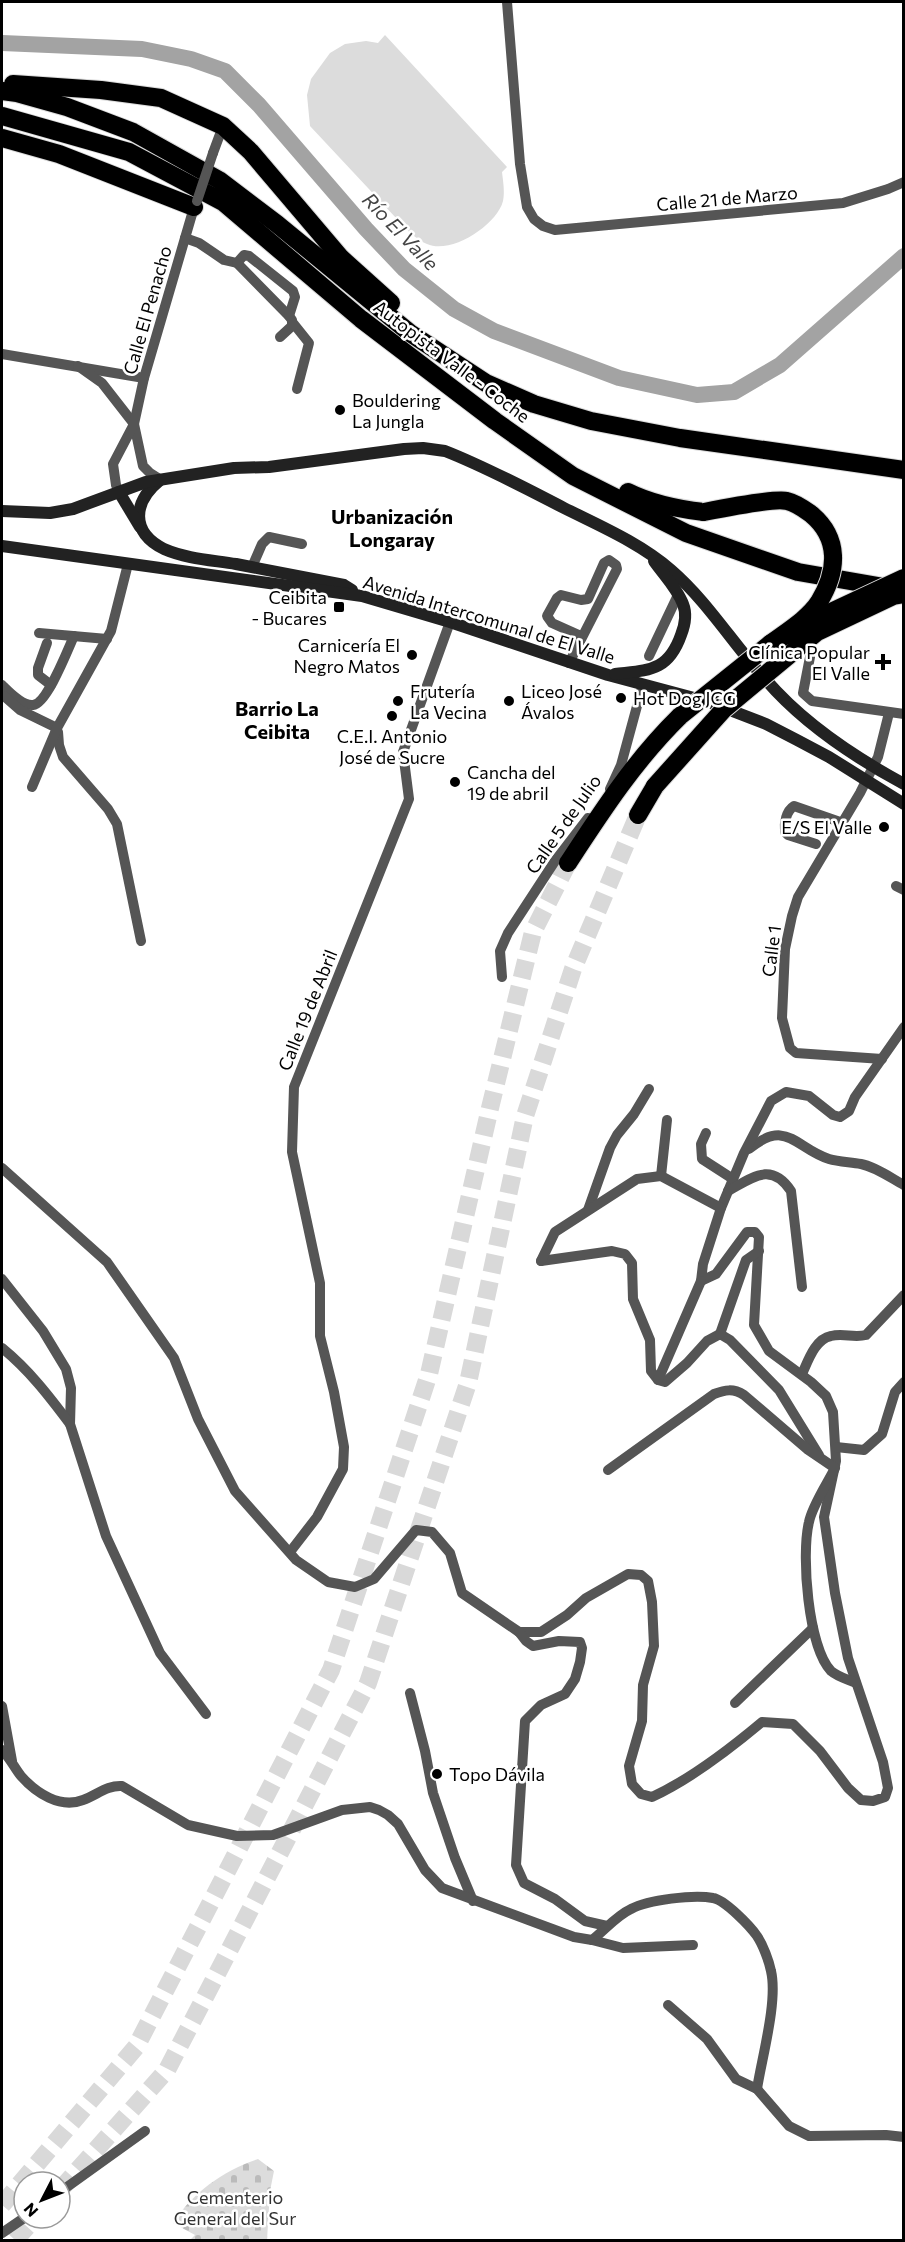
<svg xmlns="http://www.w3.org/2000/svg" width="905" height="2242" font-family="Commissioner,sans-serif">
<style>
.cemetery{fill:url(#cemetery-stones)}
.park{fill:#dcdcdc}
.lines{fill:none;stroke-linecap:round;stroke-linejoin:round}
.river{stroke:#a3a3a3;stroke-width:16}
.highway-tunnel{stroke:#d9d9d9;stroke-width:18;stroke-dasharray:18 9;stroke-linecap:butt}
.highway-casing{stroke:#dbdbdb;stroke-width:20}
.street{stroke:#555;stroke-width:10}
.secondary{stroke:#222;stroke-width:12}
.highway{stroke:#000;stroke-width:18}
.highway-bridge-casing{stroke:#dbdbdb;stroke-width:20;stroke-linecap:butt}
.street-bridge{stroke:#555;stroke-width:10}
.highway-bridge{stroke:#000;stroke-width:18}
.poi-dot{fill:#000;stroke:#fff;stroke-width:2}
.labels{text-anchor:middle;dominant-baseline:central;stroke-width:5;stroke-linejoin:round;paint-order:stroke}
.street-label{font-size:18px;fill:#000;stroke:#fff}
.poi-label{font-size:18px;fill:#000;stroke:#fff;text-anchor:start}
.park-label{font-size:18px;fill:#333;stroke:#fff}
.water-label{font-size:20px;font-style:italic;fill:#444;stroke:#fff}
.neighbourhood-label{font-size:20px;font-weight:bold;fill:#000;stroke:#fff}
</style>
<defs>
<pattern id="cemetery-stones" width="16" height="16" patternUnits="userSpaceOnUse" patternTransform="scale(1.5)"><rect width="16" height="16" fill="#dcdcdc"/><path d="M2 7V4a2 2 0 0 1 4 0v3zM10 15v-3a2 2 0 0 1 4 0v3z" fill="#bbb"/></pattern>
</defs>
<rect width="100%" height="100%" fill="#fff"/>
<!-- cemetery -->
<path class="cemetery" d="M258,2159L274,2171L270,2191L267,2240H190L195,2235L173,2223C192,2193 224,2170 258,2159Z"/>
<!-- park -->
<path class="park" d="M385,35L507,167L502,172C503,181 505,192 503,201C497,225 451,255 427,244C421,242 416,237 411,234L310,126L307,95L311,79L330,53L345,44L366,41L378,43Z"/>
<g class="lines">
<!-- river -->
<polyline class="river" points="2,43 142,49 191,59 225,71 259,105 366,229 404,269 454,309 494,331 619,378 697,395 734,392 780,365 904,256"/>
<!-- highway-tunnel -->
<g class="highway-tunnel">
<polyline points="60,2190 167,2070 368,1683 468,1383 525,1116 573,969 638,815"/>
<polyline points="2,2205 136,2047 331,1670 429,1374 490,1108 533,932 568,863"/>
<polyline points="15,2240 35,2218"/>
</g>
<defs>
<g id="highway">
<polyline points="13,84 101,90 161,98 223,126 251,152 341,258 391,303"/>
<polyline points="2,91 17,93 67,107 133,132 219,180 277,224 410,333 486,383 534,404 591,421 680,438 904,470"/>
<polyline points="2,116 129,152 223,202 361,319 495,421 573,476 686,533 798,572 890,588"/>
<polyline points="2,138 59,154 194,207"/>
<path d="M628,492C652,504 678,509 704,512"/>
<polyline points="638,815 655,786"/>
<path d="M568,863C602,811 635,760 680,716"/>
</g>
</defs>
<!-- highway casing -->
<use href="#highway" class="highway-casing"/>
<!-- street -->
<g class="street">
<polyline points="507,2 520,164 527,207 534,219 543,226 555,230 843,203 888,189 904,182"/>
<polyline points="213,153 223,126"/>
<polyline points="185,238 199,243 224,260 237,263 289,316 292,320 292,326 280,337"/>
<polyline points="237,263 244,255 249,256 293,291 295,297 289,316"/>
<polyline points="293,323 309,343 297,389"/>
<polyline points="2,354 144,378"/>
<polyline points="78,366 102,383 134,424 143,466 150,473 161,480"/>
<polyline points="119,492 116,485 113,464 134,424 144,378 195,204"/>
<polyline points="252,567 262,544 269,537 302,544"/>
<polyline points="39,633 107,639"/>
<polyline points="47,643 38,668 38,675 51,685"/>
<polyline points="649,656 678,595"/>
<polyline points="810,657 803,693 812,701 904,714"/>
<polyline points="569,663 617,569 616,565 609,560 604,563 588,599 581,600 561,595 557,598 547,616 552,623 581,636"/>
<path d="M2,685C9,692 22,706 33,705C47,704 68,649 74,636"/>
<polyline points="4,696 20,710 57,728"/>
<polyline points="58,732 59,745 63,757 108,809 117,824 141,941"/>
<polyline points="32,787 57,728 111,631 128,564"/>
<polyline points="610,789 621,765 643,684"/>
<path d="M816,844L788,835L785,832C784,823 786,811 794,806L843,823"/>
<polyline points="896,886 904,890"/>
<polyline points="502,977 500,951 508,933 555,861 588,818"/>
<polyline points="882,1059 796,1053 790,1048 782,1018 785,949 792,916 798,897 860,793 878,757 889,713"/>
<polyline points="706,1133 701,1144 702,1159 733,1179"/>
<path d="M749,1149C787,1118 795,1148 829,1159C839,1162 851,1162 861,1164C876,1167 891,1178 904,1185"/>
<path d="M2,1168L107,1262L174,1358L198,1419L235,1491L296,1560L328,1582L355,1587L374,1579L416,1530L432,1532L450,1553L462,1593L519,1632H541L567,1615L586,1598L628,1574L641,1575L648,1581L652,1602L654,1646L643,1685L642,1721L629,1766L632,1784L641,1794L652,1797C689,1780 731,1748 762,1722L793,1724L820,1751L848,1788L861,1800L873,1801L885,1797L888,1788L883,1762L848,1658L835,1593L824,1517L836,1461L833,1412L826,1396L811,1382L769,1351L754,1325L759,1237L755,1232H747L716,1274L701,1281L703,1264L721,1208L744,1153L771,1101L786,1092L809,1096L833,1115L840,1117L849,1111L855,1097L904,1027"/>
<polyline points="661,1176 667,1120"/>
<path d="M728,1191C752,1178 771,1161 791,1191L802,1287"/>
<polyline points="588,1210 610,1148 617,1135 634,1114 649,1089"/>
<polyline points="541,1261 612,1251 625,1254 632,1263 633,1299 650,1340 651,1371 658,1380 665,1382 687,1363 707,1341 720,1334 730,1340 779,1390 819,1455"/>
<polyline points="541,1261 555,1232 637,1179 661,1176 721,1208"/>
<polyline points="2,1279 43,1331 66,1369 71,1388 70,1424 106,1536 160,1653 206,1714"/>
<polyline points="720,1334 746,1260 759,1251"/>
<path d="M2,1348C29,1370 49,1396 70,1424"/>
<path d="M802,1374C808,1361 815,1339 831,1336C843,1333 854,1338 866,1335L904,1295"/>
<polyline points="658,1380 701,1281"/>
<polyline points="836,1447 864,1450 882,1434 895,1392 904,1382"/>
<path d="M608,1470L714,1394C725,1390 733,1388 744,1395L807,1449L835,1468C827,1484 812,1506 809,1522C801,1554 808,1647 831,1671C838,1677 847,1679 856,1683"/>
<polyline points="290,1552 317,1517 343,1469 344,1447 334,1392 320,1336 320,1283 292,1152 294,1087 409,799 403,752 450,622"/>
<polyline points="519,1632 526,1641 533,1646 559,1641 580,1642 582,1648 580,1662 575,1679 565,1694 541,1705 525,1721 516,1865 524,1883 555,1899 585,1921 607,1926"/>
<polyline points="410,1693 425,1751 433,1793 455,1858 473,1901"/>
<polyline points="735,1703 813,1628"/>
<polyline points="2,1706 12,1761"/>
<path d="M2,1750C10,1758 14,1767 21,1776C36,1793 60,1809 83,1800C97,1795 107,1785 122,1786L188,1825L237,1836L273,1835L342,1810L370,1807L379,1810L388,1815L398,1824L425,1870L442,1888L574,1937L592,1940C605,1930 616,1916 631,1909C648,1900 694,1894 713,1898C725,1900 750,1926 757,1936C763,1945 769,1961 771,1971C778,2001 762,2057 757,2089"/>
<polyline points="592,1940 623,1948 693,1945"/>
<polyline points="668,2005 707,2039 736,2079 757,2089 789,2126 809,2136 886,2135 904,2137"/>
<polyline points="60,2192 145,2131"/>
<polyline points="2,2233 24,2218"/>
</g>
<!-- secondary -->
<g class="secondary">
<path d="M160,480C133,502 130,532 164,549C187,559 212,560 236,564C272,571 308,578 344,585L352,590"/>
<polyline points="119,492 140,527"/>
<path d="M2,511L50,513L73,509L146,482L234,468L269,467L404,449L423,448L445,451C486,467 525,488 564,508C600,526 640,543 671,570C708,602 733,644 766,680C803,723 854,757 904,784"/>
<polyline points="2,546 362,596 450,622 608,675 709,702 766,724 797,740 829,757 904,804"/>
<path d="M615,674C648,670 668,672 681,635C685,625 687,614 683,604C677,588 663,574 654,561"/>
</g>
<!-- highway -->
<use href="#highway" class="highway"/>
<defs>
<g id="highway-bridge">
<path d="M704,512C719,509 775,498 787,501C796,503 804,509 811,514C840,538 838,571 819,602C808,619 786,632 770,644"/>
<polyline points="680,716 770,644 814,620 904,578"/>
<polyline points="655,786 724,709 817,632 893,596 904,594"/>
</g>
</defs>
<!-- highway-bridge casing -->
<use href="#highway-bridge" class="highway-bridge-casing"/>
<!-- street-bridge -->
<polyline class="street-bridge" points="197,201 213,153"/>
<!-- highway-bridge -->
<use href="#highway-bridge" class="highway-bridge"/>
</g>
<!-- markers -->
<g class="poi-dot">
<circle cx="340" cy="410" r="6"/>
<rect x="333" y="601" width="12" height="12" rx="3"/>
<circle cx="412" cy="655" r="6"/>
<path d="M880 653h6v6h6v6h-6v6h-6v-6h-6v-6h6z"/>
<circle cx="621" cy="698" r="6"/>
<circle cx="398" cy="701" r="6"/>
<circle cx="509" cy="701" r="6"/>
<circle cx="392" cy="716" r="6"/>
<circle cx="455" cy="782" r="6"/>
<circle cx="884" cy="827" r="6"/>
<circle cx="437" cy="1774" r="6"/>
</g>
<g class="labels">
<!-- street labels -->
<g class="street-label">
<text transform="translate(727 198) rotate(-5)">Calle 21 de Marzo</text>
<text transform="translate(147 310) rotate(-74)">Calle El Penacho</text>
<text transform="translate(452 361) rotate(37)">Autopista Valle - Coche</text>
<text transform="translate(489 619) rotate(17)">Avenida Intercomunal de El Valle</text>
<text transform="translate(563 824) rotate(-55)">Calle 5 de Julio</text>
<text transform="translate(771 951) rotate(-83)">Calle 1</text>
<text transform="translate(307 1010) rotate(-68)">Calle 19 de Abril</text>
</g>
<!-- poi labels -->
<g class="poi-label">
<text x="352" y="400">Bouldering<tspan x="352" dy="21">La Jungla</tspan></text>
<text x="327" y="597" text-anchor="end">Ceibita<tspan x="327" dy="21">- Bucares</tspan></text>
<text x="400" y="645" text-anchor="end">Carnicería El<tspan x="400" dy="21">Negro Matos</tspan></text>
<text x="870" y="652" text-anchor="end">Clínica Popular<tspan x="870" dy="21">El Valle</tspan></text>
<text x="410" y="691">Frutería<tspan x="410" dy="21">La Vecina</tspan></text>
<text x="521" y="691">Liceo José<tspan x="521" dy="21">Ávalos</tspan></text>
<text x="633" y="698">Hot Dog JCG</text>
<text x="392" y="736" text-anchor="middle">C.E.I. Antonio<tspan x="392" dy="21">José de Sucre</tspan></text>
<text x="467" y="772">Cancha del<tspan x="467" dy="21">19 de abril</tspan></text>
<text x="872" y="827" text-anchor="end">E/S El Valle</text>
<text x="449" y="1774">Topo Dávila</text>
</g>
<!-- park labels -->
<g class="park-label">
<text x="235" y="2197">Cementerio<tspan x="235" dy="21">General del Sur</tspan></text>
</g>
<!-- water labels -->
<g class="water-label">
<text transform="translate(401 231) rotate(46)">Río El Valle</text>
</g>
<!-- neighbourhood labels -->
<g class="neighbourhood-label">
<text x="392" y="516">Urbanización<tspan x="392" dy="23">Longaray</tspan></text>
<text x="277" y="708">Barrio La<tspan x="277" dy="23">Ceibita</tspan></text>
</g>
</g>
<!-- border -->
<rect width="905" height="2242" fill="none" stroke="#000000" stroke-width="6"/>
<!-- north arrow -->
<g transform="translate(42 2200) rotate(228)"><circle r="28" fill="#ffffff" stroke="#999999" stroke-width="1.5"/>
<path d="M0-4.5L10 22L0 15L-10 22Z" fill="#000000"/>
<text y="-9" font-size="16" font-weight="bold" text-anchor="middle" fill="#000000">N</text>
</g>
</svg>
